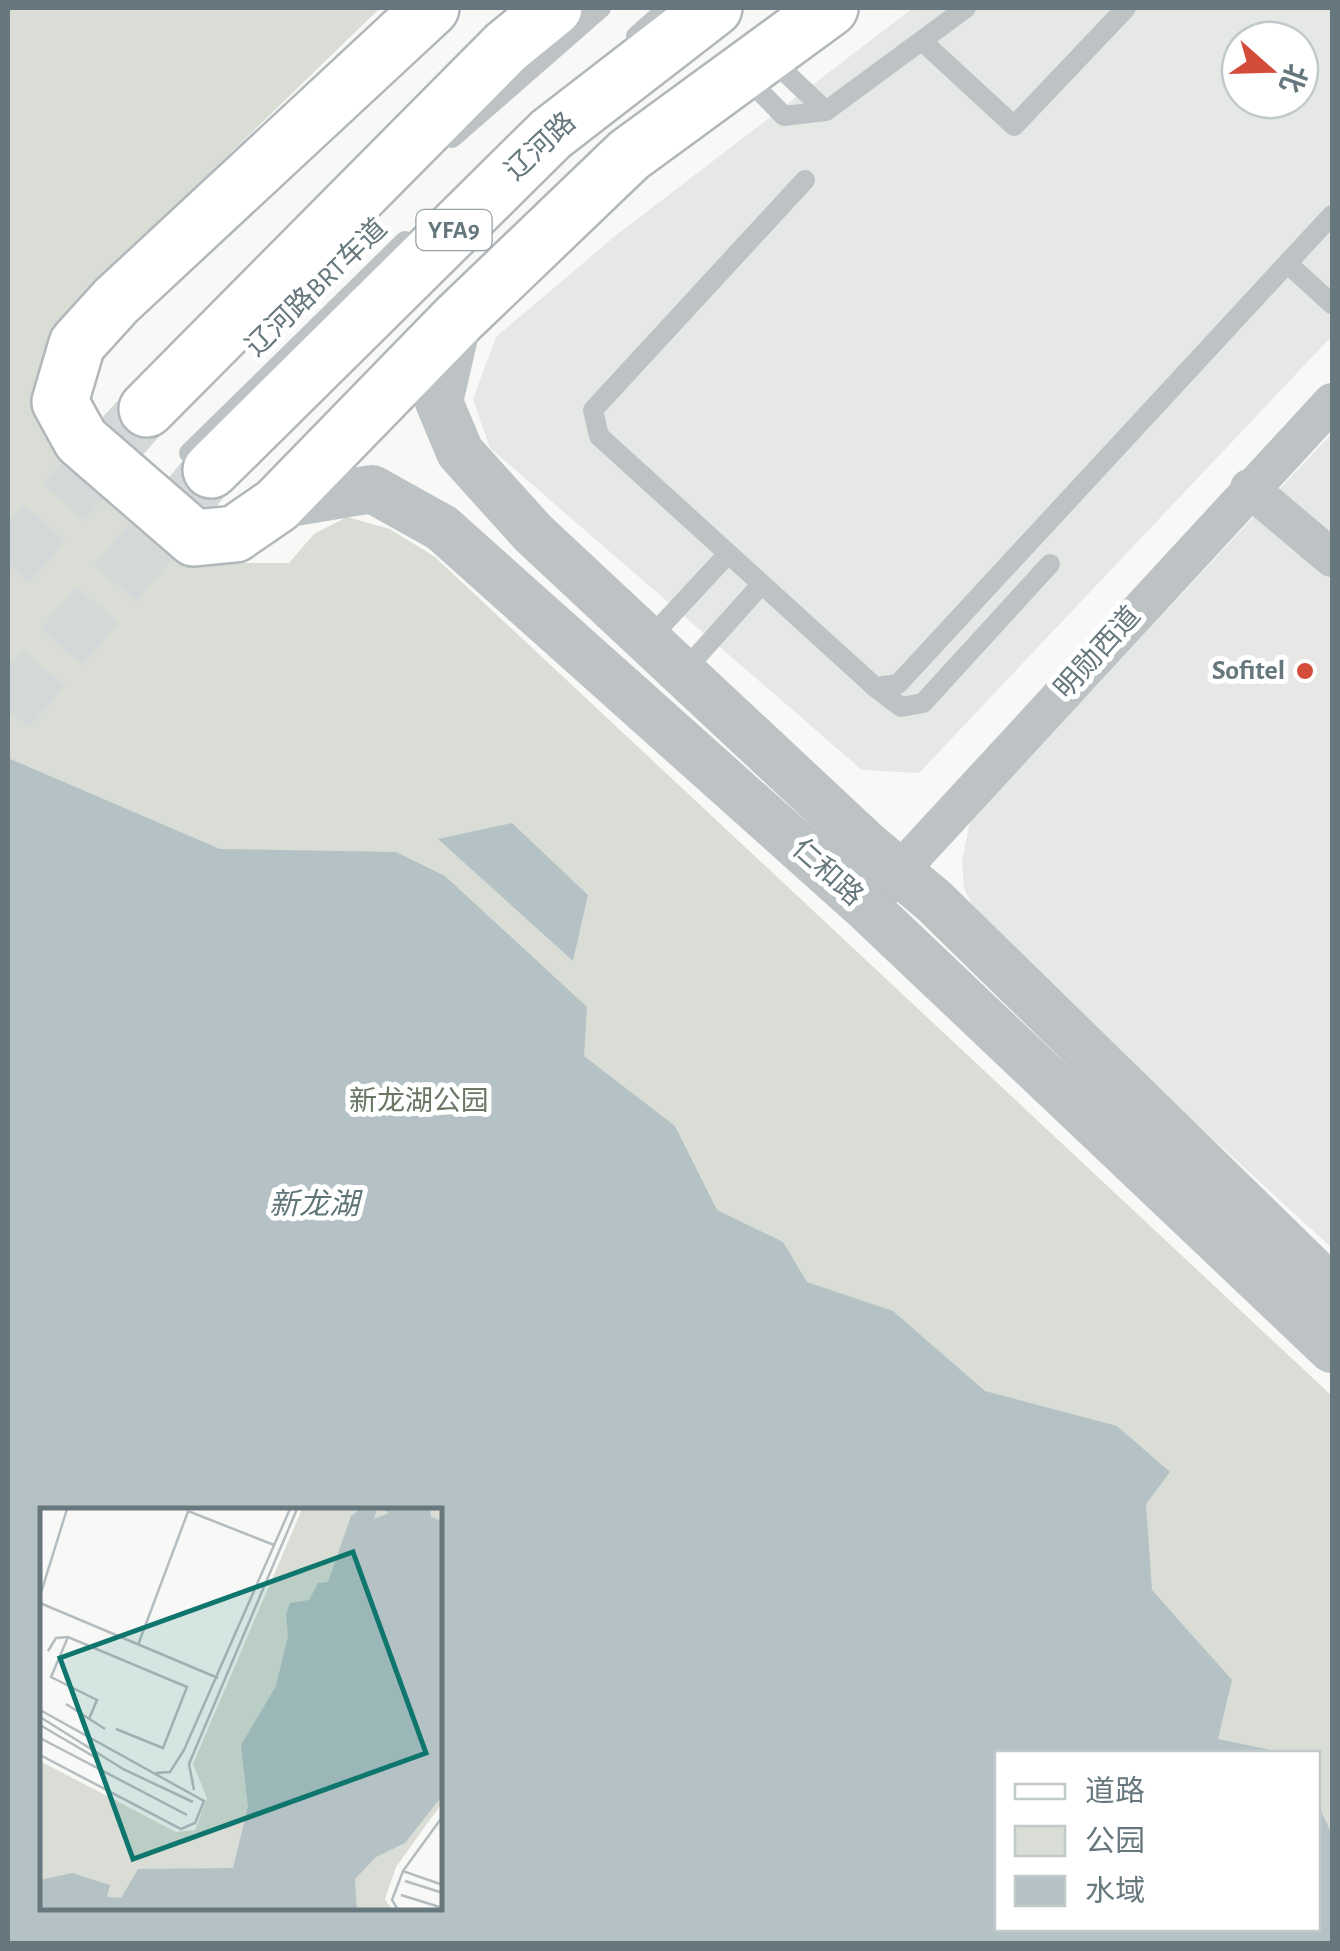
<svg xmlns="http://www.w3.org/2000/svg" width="1340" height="1951" font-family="'Alegreya Sans','Noto Sans SC',sans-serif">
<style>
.built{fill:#e6e8e6;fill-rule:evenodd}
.green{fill:#d9ddd6;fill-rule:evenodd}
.water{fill:#b5c2c5;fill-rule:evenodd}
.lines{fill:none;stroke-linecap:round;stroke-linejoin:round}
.primary-tunnel{stroke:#d4d8d8;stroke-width:55;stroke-dasharray:55 28;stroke-linecap:butt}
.primary-casing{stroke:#b1b7ba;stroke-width:60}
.service{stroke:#bdc3c5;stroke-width:20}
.minor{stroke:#bdc3c5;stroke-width:38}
.tertiary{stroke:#bdc3c5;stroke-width:48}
.primary{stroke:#fff;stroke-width:55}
.poi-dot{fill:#d44d3b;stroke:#fff;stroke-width:4}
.labels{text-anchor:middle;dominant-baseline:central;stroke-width:10;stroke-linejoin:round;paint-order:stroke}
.shield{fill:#fff;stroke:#94a0a5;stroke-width:2.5}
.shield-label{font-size:25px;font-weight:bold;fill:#66777e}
.street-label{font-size:28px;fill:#66777e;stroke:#fff}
.poi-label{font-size:28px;font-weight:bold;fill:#66777e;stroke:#fff;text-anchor:end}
.park-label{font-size:28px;fill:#6a7764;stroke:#fff}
.water-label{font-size:30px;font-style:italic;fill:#607578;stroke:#fff}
.inset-road{fill:none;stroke:#b5bcbf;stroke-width:2.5}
.view{fill:#0f766e;fill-opacity:0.15;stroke:#0f766e;stroke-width:5}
.inset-edge{fill:none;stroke:#66777e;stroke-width:5}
</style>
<rect width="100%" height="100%" fill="#f8f8f6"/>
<!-- built -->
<g class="built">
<path d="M913,8H1332V336L919,773L862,770L490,448L473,399L496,337L615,236ZM1240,40H1300V100H1240Z"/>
<polygon points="1332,433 1332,1248 983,928 964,888 962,861 970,821"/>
</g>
<!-- green -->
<path class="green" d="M8,8H380L71,308C41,352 35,371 41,424L201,563H289L314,534L347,517L390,529L435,557L1332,1396V1943L8,1944ZM42,1511H440V1908H42ZM998,1754H1318V1928H998Z"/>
<!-- water -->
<g class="water">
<path d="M8,758L220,849L396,852L445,876L587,1007L584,1056L675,1126L717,1210L783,1242L807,1282L893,1311L985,1391L1117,1426L1170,1472L1146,1504L1152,1590L1232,1680L1218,1739L1275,1751L998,1754V1928H1318V1805L1332,1834V1943H8ZM42,1511H440V1908H42Z"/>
<polygon points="512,823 588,895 573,961 438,839"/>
</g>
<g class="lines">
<!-- primary-tunnel -->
<g class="primary-tunnel">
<polyline points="8,564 147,409"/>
<polyline points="8,710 211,470"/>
</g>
<defs>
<g id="primary">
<polyline points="431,8 116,301 77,344 60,402 81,440 194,538 235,534 277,505 458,319 629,155 830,8"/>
<polyline points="147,409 506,47 554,8"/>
<polyline points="211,470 551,134 714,8"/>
</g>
</defs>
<!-- primary casing -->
<use href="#primary" class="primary-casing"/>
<!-- service -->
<g class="service">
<polyline points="636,36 668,8"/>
<polyline points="922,41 1014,126 1126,8"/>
<polyline points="770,58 826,111"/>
<polyline points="743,74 784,116 826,111 966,8"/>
<polyline points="452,138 601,8"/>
<polyline points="805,180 593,410 599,436 875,687 898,684 1332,215"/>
<polyline points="1288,264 1332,304"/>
<polyline points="189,453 405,241"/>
<polyline points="648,640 727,555"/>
<polyline points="683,672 760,586"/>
<polyline points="875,687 901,707 923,703 1050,564"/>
</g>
<!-- minor -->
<g class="minor">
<polyline points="1249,488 1332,558"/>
<polyline points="881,891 1332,402"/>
</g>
<!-- tertiary -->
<g class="tertiary">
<polyline points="458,319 439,402 460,452 533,533 868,846 934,901 1332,1290"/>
<polyline points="277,505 372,489 442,528 866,907 1332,1349"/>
</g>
<!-- primary -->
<use href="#primary" class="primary"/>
</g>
<!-- markers -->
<circle class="poi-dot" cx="1305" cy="671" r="10"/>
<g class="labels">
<!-- shield labels -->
<rect class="shield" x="416.5" y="210" width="75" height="40" rx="8"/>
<g class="shield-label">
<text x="454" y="230">YFA9</text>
</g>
<!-- street labels -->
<g class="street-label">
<text transform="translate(541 147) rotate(-43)">辽河路</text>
<text transform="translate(317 288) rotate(-44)">辽河路BRT车道</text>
<text transform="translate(1098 653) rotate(-48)">明勋西道</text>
<text transform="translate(827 873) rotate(42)">仁和路</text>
</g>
<!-- poi labels -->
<g class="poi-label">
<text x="1285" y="671">Sofitel</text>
</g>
<!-- park labels -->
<g class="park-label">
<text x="419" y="1102">新龙湖公园</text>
</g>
<!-- water labels -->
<g class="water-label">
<text x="314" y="1205">新龙湖</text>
</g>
</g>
<!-- overview -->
<g transform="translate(40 1508)">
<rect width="402" height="402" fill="#f8f8f6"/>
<path d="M262,1H402V295L356,359L345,391L352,402H0V253L136,324L155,322L167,290L153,256Z" fill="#d9ddd6"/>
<path d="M320,1H337L334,11L349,5L341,1H390L391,9L402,13V288L365,335L336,349L315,371L317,402H0V372L32,365L70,377L67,389L81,390L98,361L193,360L208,299L201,237L236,178L248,128L246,106L250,95L269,92L278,75L288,74L311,8Z" fill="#b5c2c5"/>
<path class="inset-road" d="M148,3L234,37M0,88L27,1M0,95L178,170M28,129L11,169L57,192L49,211M98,137L149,1M8,143L16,130L28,129L147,179L123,240L76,221M26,196L65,221M0,202L164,293L155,315L141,321L0,247M0,209L83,261L153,294M0,217L58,251M0,230L147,307M116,265L130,264L144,242L250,1M154,282L149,256L257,1M363,363L403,308M365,373L403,385M361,387L403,400M358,402L352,392L363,363L403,377"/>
<path class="view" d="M313,44L386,245L93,351L20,150Z"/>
<rect width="402" height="402" class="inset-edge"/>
</g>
<!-- border -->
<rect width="1340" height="1951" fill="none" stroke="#66777e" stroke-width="20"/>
<!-- legend -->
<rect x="995" y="1751" width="325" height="180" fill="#ffffff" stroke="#c2c9cb" stroke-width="2.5"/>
<rect x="1015" y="1784" width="50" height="15" fill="#ffffff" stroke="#c2c9cb" stroke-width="2.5"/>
<text x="1085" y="1801" font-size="30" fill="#66777e">道路</text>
<rect x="1015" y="1826" width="50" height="30" fill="#d9ddd6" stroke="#c2c9cb" stroke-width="2.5"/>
<text x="1085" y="1851" font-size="30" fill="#66777e">公园</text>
<rect x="1015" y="1876" width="50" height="30" fill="#b5c2c5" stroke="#c2c9cb" stroke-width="2.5"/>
<text x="1085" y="1901" font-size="30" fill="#66777e">水域</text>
<!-- north arrow -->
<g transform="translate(1270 70) rotate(110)"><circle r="48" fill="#ffffff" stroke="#c2c9cb" stroke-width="2.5"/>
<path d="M0-8L18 38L0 25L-18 38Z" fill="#d44d3b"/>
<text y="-15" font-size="28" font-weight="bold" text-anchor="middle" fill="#66777e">北</text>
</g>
</svg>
